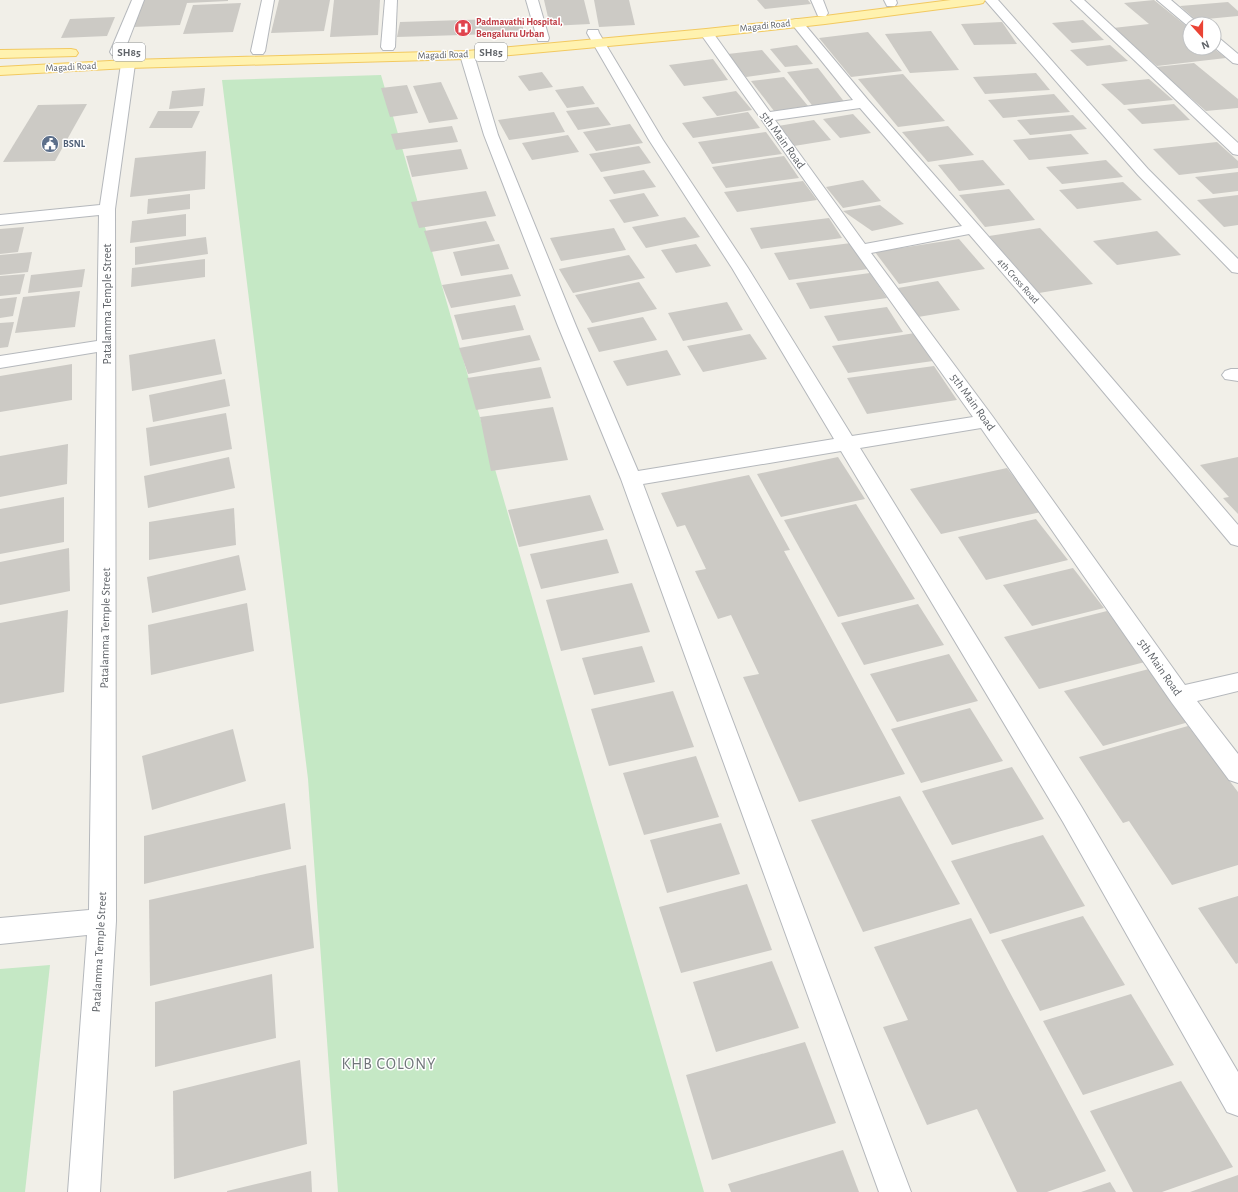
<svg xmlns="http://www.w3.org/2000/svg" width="1238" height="1192" font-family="'Alegreya Sans',sans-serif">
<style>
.green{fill:#c5e8c5}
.building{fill:#cccac5}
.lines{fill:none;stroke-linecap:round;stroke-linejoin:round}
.minor-casing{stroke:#b5b8bc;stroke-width:2}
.major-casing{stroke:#f2c960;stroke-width:2}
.minor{fill:#fff;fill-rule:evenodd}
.major{fill:#fff2af;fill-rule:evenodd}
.labels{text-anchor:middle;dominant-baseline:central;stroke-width:3;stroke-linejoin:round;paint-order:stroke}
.far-health-label{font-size:10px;font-weight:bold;fill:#be3a42;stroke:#fff;text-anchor:start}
.far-street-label{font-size:10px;fill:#5f6368;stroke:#fff}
.far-service-label{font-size:10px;font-weight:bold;fill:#4e5e75;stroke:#fff;text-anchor:start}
.shield{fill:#fff;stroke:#8f9295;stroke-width:1}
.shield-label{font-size:11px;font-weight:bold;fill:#5f6368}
.street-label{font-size:12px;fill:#5f6368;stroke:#fff}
.near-neighbourhood-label{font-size:16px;letter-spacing:1px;fill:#70757a;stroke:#fff}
</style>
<rect width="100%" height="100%" fill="#f1efe8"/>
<!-- green -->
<g class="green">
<polygon points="381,75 704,1192 338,1192 308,779 222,80"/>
<polygon points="50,965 25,1192 0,1192 0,969"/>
</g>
<!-- building -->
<g class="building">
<polygon points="144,0 228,0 228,1 187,3 180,25 133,27"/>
<polygon points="279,0 330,0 324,31 271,33"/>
<polygon points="334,0 380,0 378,35 330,37"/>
<polygon points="544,0 584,0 590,24 550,26"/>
<polygon points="594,0 629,0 635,25 599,27"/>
<polygon points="757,0 808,0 811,4 765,9"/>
<polygon points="1154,0 1190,29 1190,48 1213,48 1226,58 1157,66 1113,28 1149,24 1124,3"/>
<polygon points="1228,2 1238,11 1238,16 1196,20 1180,6"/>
<polygon points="241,3 233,32 183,34 193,5"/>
<polygon points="115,17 107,36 61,38 70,19"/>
<polygon points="523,18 523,33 397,37 400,22"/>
<polygon points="1083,20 1104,40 1072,43 1052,23"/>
<polygon points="1002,22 1017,44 974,45 961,24"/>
<polygon points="931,31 959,70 910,73 885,34"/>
<polygon points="868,32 902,71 851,77 819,38"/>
<polygon points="797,45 813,64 785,67 770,49"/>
<polygon points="1110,45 1128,61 1087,66 1070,50"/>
<polygon points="762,50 781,72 746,77 728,54"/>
<polygon points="713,59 728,80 684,86 669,65"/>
<polygon points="1194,63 1238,99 1238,108 1206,111 1155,67"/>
<polygon points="818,68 846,104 814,108 787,72"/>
<polygon points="542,72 553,87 529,91 518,76"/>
<polygon points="1036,73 1050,90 985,94 973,77"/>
<polygon points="903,74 945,121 898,127 858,79"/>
<polygon points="784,77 808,106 774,111 751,81"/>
<polygon points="1149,79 1173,100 1124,105 1101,84"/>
<polygon points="441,82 458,119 429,123 413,86"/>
<polygon points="407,85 418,113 390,117 381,88"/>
<polygon points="583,86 595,104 567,108 555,90"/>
<polygon points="205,88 203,106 169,109 172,91"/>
<polygon points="736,91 752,110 717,116 702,97"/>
<polygon points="1054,94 1070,112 1003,118 988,100"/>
<polygon points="87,104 55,161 3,162 38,105"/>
<polygon points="1174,104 1190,120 1142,124 1127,109"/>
<polygon points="598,107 611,125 578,130 566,111"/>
<polygon points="158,111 200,111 192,128 149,128"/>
<polygon points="554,112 565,132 509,140 498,120"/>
<polygon points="748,112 760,128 693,138 682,123"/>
<polygon points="853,114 871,133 840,138 823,119"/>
<polygon points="1073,115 1087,129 1030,135 1017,120"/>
<polygon points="814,120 831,140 794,146 778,126"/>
<polygon points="630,124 643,143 596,151 583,132"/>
<polygon points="452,126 458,142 396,150 391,134"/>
<polygon points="948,126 974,155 928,162 902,132"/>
<polygon points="766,132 782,154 712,164 698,142"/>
<polygon points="1071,134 1089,154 1029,160 1013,140"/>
<polygon points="568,135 579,152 532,160 522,143"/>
<polygon points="1217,142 1238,161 1238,168 1179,175 1153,149"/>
<polygon points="639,146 651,163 601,172 589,154"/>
<polygon points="461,149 468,169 412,177 406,156"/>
<polygon points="206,151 205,189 130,197 135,158"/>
<polygon points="784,156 799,178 726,188 712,167"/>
<polygon points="983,160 1005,185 959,191 938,165"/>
<polygon points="1106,160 1123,177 1062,184 1046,167"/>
<polygon points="644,170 656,187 614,194 603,177"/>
<polygon points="1238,172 1238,191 1213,194 1195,177"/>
<polygon points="863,180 881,201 843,208 826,187"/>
<polygon points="803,181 817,200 737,212 724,192"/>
<polygon points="1123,182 1142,200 1077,209 1059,190"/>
<polygon points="1009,189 1035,220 985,227 959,195"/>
<polygon points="486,191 496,216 419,228 411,202"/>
<polygon points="644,193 659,216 624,223 609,200"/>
<polygon points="190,194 190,209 147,214 148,199"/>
<polygon points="1238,195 1238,225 1224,227 1197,200"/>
<polygon points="880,205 904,224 872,231 843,211"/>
<polygon points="186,214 186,236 130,243 132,221"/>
<polygon points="685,217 700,237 646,248 632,227"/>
<polygon points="829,218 842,238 761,249 750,228"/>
<polygon points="486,221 495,241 431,252 424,231"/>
<polygon points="24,227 18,252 0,254 0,229"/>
<polygon points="614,228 626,250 561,261 550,238"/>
<polygon points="1040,228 1093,284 1039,293 989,236"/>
<polygon points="1157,231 1181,255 1117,265 1093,241"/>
<polygon points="206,237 208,254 135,265 135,247"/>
<polygon points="959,239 985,269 899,284 875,252"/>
<polygon points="851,243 868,269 789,280 774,253"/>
<polygon points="499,244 509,269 461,276 453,252"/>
<polygon points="696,244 711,266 676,273 661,250"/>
<polygon points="32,252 28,272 0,275 0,255"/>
<polygon points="629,255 645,278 573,293 559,269"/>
<polygon points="205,259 205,277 131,287 132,268"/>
<polygon points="85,269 82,287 28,293 31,275"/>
<polygon points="870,273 887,298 810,309 796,283"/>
<polygon points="25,274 20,294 0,296 0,276"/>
<polygon points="512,274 521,296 451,308 442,285"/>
<polygon points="938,281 960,310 918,317 898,288"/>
<polygon points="639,282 657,309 592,323 575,295"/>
<polygon points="80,291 75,327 15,333 23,297"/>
<polygon points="17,297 13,316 0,318 0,299"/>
<polygon points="727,302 743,330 683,341 668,313"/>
<polygon points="515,305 524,330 462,340 454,315"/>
<polygon points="887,307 903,332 838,341 824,316"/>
<polygon points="643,317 657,340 599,352 587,328"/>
<polygon points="14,322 8,347 0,348 0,323"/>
<polygon points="915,333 933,361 848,373 832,346"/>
<polygon points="750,334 767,359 703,372 687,346"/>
<polygon points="530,335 540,360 468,374 459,348"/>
<polygon points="215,339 222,374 132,391 129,355"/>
<polygon points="667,350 681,375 627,386 613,361"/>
<polygon points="72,364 72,400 0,412 0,376"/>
<polygon points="934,366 957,400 867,414 847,378"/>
<polygon points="541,367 551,398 476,410 467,378"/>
<polygon points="225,379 230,406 153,422 149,395"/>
<polygon points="553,407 568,460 491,471 480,417"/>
<polygon points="226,413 232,449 150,466 146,428"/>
<polygon points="68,444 67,484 0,497 0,456"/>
<polygon points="229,457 235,488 148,508 144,476"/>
<polygon points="838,457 865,499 781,517 757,474"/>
<polygon points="1238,457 1238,514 1223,498 1229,497 1200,465"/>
<polygon points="1007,468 1041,512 941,534 910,489"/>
<polygon points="749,475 790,550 784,551 905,774 799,802 743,677 759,674 731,615 718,619 695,571 706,569 685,525 677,527 661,493"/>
<polygon points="590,495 604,530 519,547 508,510"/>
<polygon points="64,497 64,542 0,554 0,509"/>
<polygon points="856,504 915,599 838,617 784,520"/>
<polygon points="234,508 236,545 149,560 149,522"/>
<polygon points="1036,519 1068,560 986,580 958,537"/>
<polygon points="607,539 619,573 541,589 530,554"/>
<polygon points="69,548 70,591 0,605 0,562"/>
<polygon points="239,555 246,590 152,613 147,577"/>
<polygon points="1073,568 1104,608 1032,626 1003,585"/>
<polygon points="632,583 650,632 561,651 546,600"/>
<polygon points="247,603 254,651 151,675 148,625"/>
<polygon points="918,604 944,645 864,665 841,623"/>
<polygon points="68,610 64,692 0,704 0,623"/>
<polygon points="1107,611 1145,662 1039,689 1004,637"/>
<polygon points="642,646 655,682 594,695 582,658"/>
<polygon points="949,654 978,701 897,722 870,674"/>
<polygon points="1149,669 1189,722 1103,746 1064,691"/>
<polygon points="673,691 694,747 609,766 591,709"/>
<polygon points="970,708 1003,761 921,783 891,729"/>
<polygon points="1188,726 1238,792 1238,865 1172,885 1129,821 1123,823 1079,757"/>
<polygon points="233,729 246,781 152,810 142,756"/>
<polygon points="696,756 719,817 644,835 623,773"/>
<polygon points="1012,767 1044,819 952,845 922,791"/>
<polygon points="900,796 960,904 863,932 811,820"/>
<polygon points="285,803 291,849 144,884 144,836"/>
<polygon points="721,823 740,874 667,893 650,840"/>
<polygon points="1043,835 1085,906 990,934 951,861"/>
<polygon points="306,865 314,948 150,986 149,900"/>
<polygon points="747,884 772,950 681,973 659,907"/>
<polygon points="1238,896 1238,963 1236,964 1198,908"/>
<polygon points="1083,916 1125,985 1040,1011 1001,940"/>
<polygon points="971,918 1008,989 1106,1171 1047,1192 1017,1192 977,1109 927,1125 883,1027 908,1020 874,947"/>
<polygon points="772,961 799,1028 716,1052 693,982"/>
<polygon points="272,974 276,1038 155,1067 155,1002"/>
<polygon points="1131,994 1174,1065 1083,1095 1043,1021"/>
<polygon points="805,1042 836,1123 712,1160 686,1075"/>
<polygon points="300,1060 307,1144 174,1179 173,1091"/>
<polygon points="1181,1081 1233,1167 1162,1192 1133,1192 1090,1111"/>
<polygon points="843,1150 859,1192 731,1192 728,1184"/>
<polygon points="311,1171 312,1192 227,1192 227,1191"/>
<polygon points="1238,1175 1238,1192 1190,1192"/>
<polygon points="1110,1182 1116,1192 1081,1192"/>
</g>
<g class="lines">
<defs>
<g id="minor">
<polygon points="132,0 144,0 124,52 122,55 112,55 110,52"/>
<polygon points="262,0 274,0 265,51 263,54 253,54 251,51"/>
<polygon points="385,0 397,0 395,47 393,50 383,50 381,47"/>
<polygon points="526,0 538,0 549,38 548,41 538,41 537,38"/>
<polygon points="811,0 823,0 828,13 826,16 818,16"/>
<polygon points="884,0 896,0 897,3 895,6 887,6"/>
<polygon points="985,0 998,0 1148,169 1238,259 1238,273 1232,272 1138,175"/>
<polygon points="1071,0 1084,0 1238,143 1238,155 1233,154"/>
<polygon points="1157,0 1171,0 1199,24 1190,24 1190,27 1189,27"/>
<path d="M797,19L801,20L868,100L1055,312L1238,525V546L1231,544L1043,320L969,234L871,253L993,417L1185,685L1238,673V691L1197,701L1238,754V783L1229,780L1172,703L981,428L860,448L1081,806L1238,1072V1116L1227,1112L1063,822L841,451L643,484L911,1192H879L621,479L558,326L484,135L460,55L462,52H472L474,55L498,135L576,326L638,471L834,439L732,268L649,140L587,33L588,30H598L599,33L663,140L748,268L852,436L973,417L700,33L701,30H711L770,112L853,100L791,23L793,20ZM860,108L962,226L865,244L775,120Z"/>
<polygon points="1214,37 1219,38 1238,54 1238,64 1233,63 1214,47"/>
<polygon points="128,60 133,61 135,64 115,209 116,921 100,1192 68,1192 87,935 0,944 0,918 89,910 97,352 0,368 0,356 97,341 99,215 0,225 0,215 100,205 121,64 123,61"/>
<polygon points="1231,369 1238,369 1238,381 1225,379 1222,375 1225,371"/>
</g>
<g id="major">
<polygon points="951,0 985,0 983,3 979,4 825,24 706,37 467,59 128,68 0,75 0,67 128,60 467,51 706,29 825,16"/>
<polygon points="71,49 76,50 78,53 76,56 0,58 0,50"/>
</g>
</defs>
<!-- minor casing -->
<use href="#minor" class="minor-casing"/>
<!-- major casing -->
<use href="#major" class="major-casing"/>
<!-- minor -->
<use href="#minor" class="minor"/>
<!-- major -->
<use href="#major" class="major"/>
</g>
<!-- icons -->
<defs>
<symbol id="hospital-disc" viewBox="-11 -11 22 22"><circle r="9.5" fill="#e0444e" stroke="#fff"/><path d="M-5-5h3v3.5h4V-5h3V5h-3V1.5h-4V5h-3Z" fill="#fff"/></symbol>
<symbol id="civic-disc" viewBox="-11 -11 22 22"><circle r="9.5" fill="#5c6f8a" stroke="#fff"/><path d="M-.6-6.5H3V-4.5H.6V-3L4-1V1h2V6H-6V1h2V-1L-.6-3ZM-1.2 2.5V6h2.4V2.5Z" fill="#fff"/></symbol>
</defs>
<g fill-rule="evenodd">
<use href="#hospital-disc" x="453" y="18" width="20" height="20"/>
<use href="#civic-disc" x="40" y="134" width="20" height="20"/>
</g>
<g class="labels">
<!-- far-health labels -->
<g class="far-health-label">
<text x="476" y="22">Padmavathi Hospital,<tspan x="476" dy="12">Bengaluru Urban</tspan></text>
</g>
<!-- far-street labels -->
<g class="far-street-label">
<text transform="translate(765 26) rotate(-6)">Magadi Road</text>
<text transform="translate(443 55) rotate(-2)">Magadi Road</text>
<text transform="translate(71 67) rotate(-3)">Magadi Road</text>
<text transform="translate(1018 281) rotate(48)">4th Cross Road</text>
</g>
<!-- far-service labels -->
<g class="far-service-label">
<text x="63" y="144">BSNL</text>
</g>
<!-- shield labels -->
<g class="shield">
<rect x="113" y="43" width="32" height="18" rx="3"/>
<rect x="475" y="43" width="32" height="18" rx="3"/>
</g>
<g class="shield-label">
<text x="129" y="52">SH85</text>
<text x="491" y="52">SH85</text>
</g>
<!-- street labels -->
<g class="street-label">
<text transform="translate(783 140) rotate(54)">5th Main Road</text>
<text transform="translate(107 304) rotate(-90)">Patalamma Temple Street</text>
<text transform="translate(973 402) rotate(54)">5th Main Road</text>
<text transform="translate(105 628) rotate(-89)">Patalamma Temple Street</text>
<text transform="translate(1160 667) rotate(55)">5th Main Road</text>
<text transform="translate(99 952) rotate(-87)">Patalamma Temple Street</text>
</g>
<!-- near-neighbourhood labels -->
<g class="near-neighbourhood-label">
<text x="389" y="1064">KHB COLONY</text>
</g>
</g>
<!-- north arrow -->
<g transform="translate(1202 36) rotate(159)"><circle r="19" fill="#ffffff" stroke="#bfc1c3"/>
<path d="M0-3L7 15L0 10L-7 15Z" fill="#ea4335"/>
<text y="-6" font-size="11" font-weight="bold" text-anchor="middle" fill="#5f6368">N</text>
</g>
</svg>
